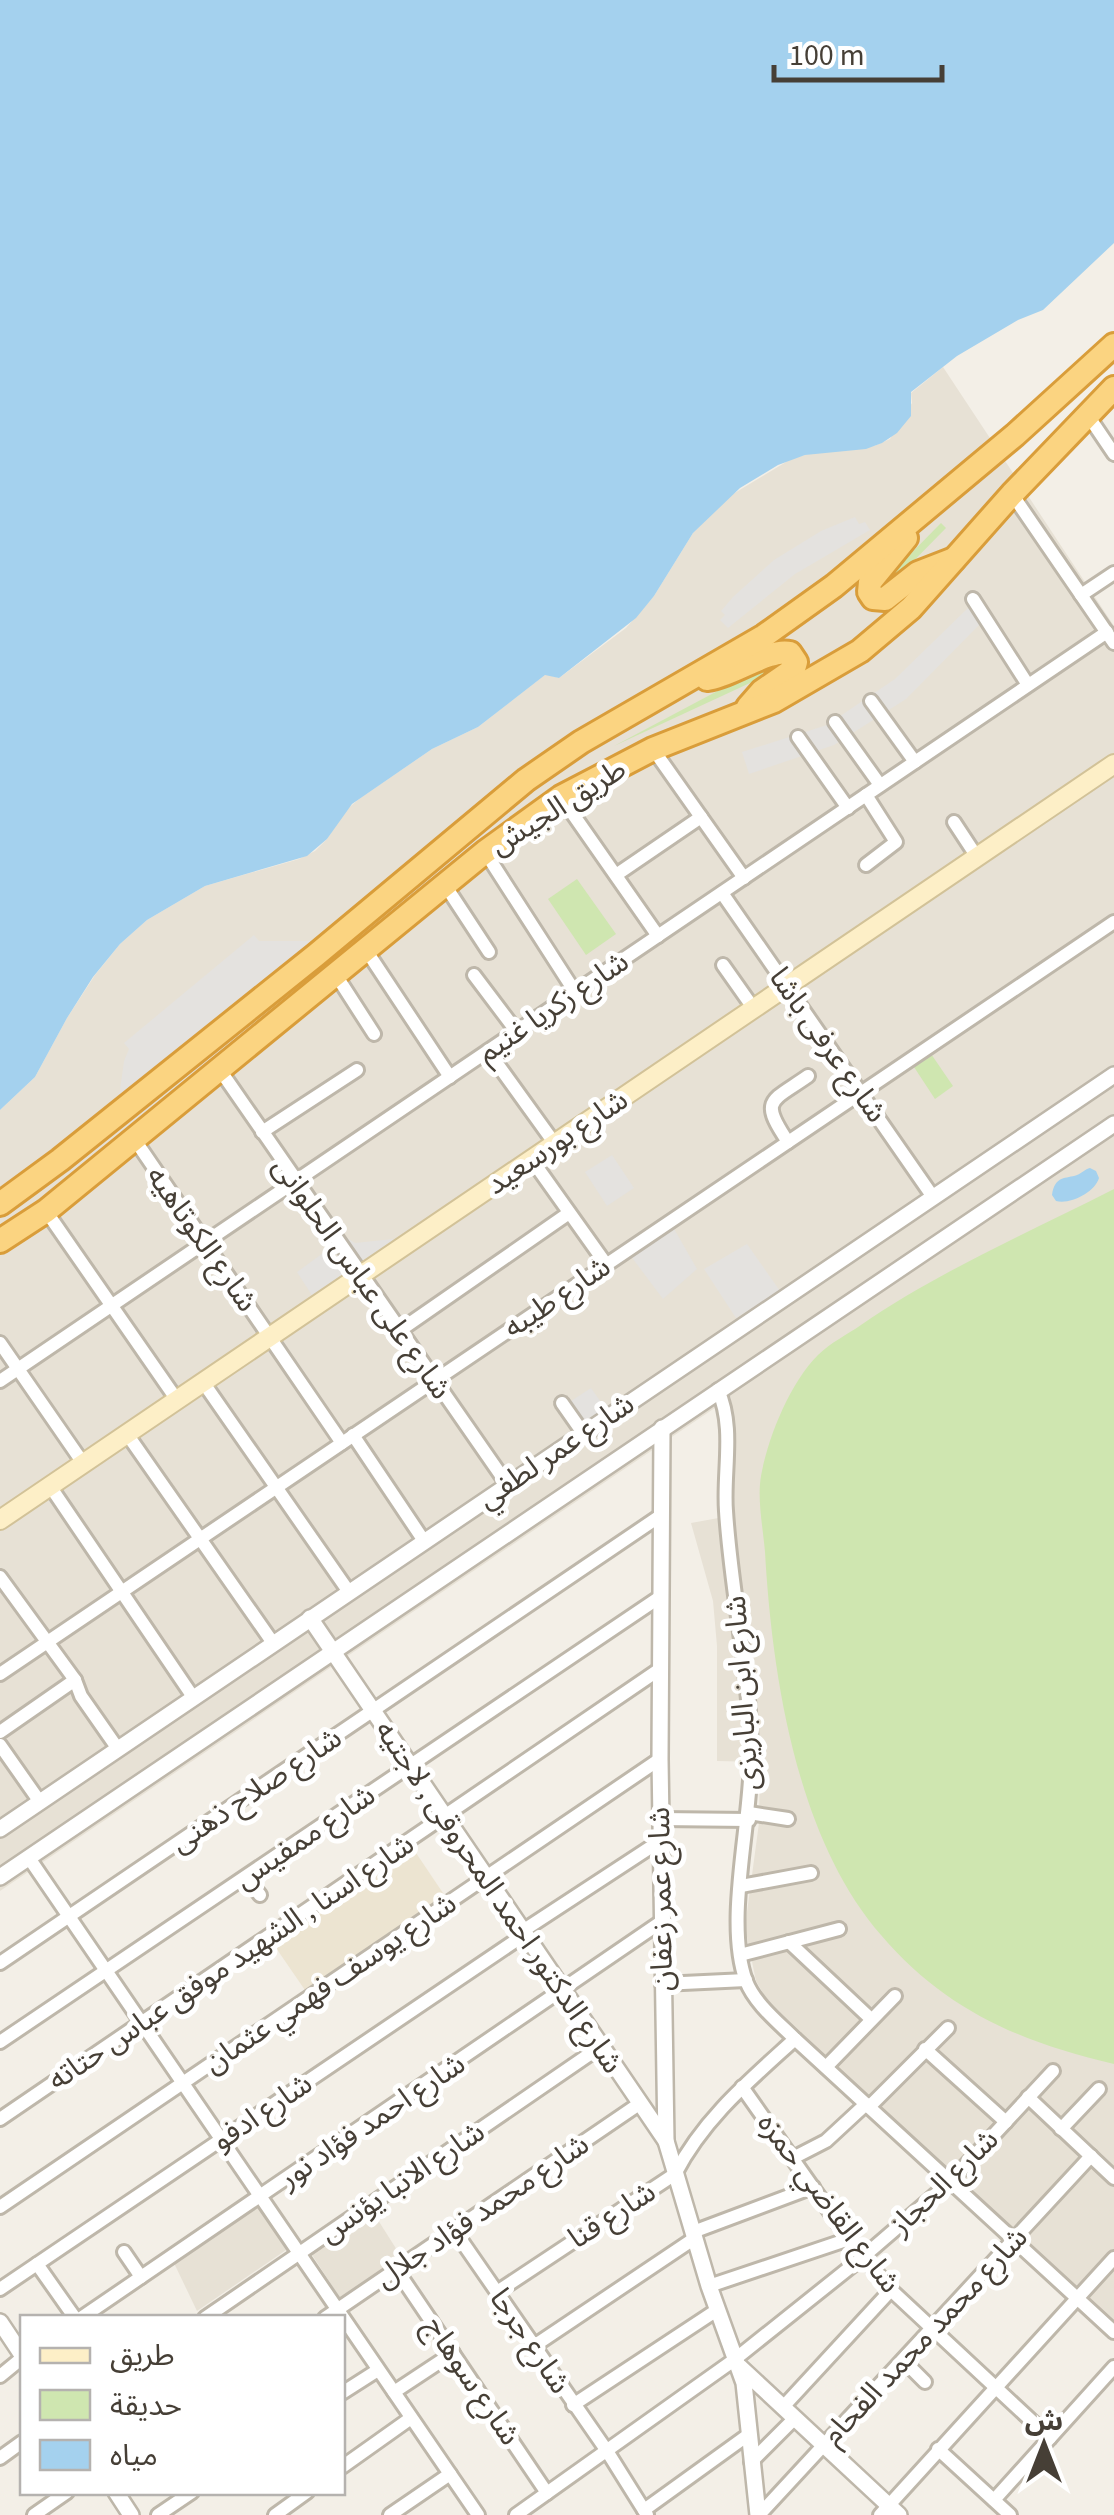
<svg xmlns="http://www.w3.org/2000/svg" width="1114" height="2515" font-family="'Source Sans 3','Noto Sans Arabic',sans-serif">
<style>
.residential{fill:#e7e1d5}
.education{fill:#ece4d1}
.green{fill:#cfe6b0}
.parking{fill:#e4e2df}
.water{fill:#a4d1ee}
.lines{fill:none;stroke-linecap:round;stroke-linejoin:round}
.minor-casing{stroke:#beb7aa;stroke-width:18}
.tertiary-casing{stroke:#beb7aa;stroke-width:20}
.secondary-casing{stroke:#d2c298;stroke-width:22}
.trunk-casing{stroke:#d99d3a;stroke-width:28}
.minor{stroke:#fff;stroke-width:12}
.tertiary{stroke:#fff;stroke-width:15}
.secondary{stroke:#fdefc7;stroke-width:18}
.trunk{stroke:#fbd481;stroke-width:22}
.labels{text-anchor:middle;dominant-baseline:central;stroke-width:10;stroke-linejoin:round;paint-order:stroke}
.street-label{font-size:30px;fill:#463f36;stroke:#fff}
</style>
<rect width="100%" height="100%" fill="#f3efe7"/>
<!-- residential -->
<g class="residential">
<polygon points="943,367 1114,626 1114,2324 775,2014 756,1981 745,1927 759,1823 760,1762 717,1761 717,1646 713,1601 691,1523 735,1515 731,1397 0,1891 0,1110 35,1077 67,1018 95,975 120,944 147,920 205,886 299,859 315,851 327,839 346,810 359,799 432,749 478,727 546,674 559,678 626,628 654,596 693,533 728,497 791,459 819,451 874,446 890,439 912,403 911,393"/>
<polygon points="257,2206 289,2248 197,2311 173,2261"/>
<polygon points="371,2209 402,2258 342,2301 307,2247"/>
</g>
<!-- education -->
<polygon class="education" points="414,1850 447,1899 307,1993 274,1945"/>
<!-- green -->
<g class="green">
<polygon points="941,523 946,528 886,589 882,589 882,583"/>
<polygon points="776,660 784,662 780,669 614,746"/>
<polygon points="577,879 616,934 586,955 548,899"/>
<polygon points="929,1051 953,1086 935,1099 912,1064"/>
<path d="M1114,1189V2064C1020,2042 945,2010 881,1935C797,1839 772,1676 765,1552C763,1528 757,1499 761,1476C768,1437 790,1383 818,1355C830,1343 848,1334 861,1325C939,1271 1030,1232 1114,1189Z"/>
</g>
<!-- parking -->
<g class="parking">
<polygon points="855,517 859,524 865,522 870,530 795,574 728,628 720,620 725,615 721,611 733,597 774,560 821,531"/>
<polygon points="968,608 983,621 906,699 834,745 749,774 742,752 827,725 895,679"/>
<polygon points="254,935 259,941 311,941 119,1097 124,1061 129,1049 124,1043"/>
<polygon points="612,1155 634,1188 607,1206 585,1172"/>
<polygon points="673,1227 697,1269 663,1299 630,1255"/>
<polygon points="339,1233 355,1243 393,1239 395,1245 363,1268"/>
<polygon points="747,1244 780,1291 736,1318 704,1269"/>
<polygon points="330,1248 348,1273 313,1297 297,1272"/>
<polygon points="591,1388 608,1412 585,1428 568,1403"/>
</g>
<!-- water -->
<g class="water">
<polygon points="0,0 1114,0 1114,243 1043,310 1018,320 957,356 911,392 911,416 897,433 882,443 866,449 805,455 778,465 740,488 693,533 654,596 636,618 559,678 545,675 478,727 432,749 352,804 327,839 307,856 205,886 147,920 120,944 93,977 67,1018 35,1077 0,1110"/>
<path d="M1090,1168L1096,1171L1099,1178C1095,1192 1070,1205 1056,1201L1052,1195C1055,1175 1066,1179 1077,1175C1082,1173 1085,1169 1090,1168Z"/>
</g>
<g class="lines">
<defs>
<g id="minor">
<polyline points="1087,414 1114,454"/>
<polyline points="1012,494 1114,643"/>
<polyline points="1081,595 1114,573"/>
<polyline points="973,599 1028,685"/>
<polyline points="871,701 915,762"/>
<polyline points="835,722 880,785"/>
<polyline points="798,737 848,808"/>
<polyline points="653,749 744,878"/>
<polyline points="866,795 896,842 866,865"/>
<polyline points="561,797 658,936"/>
<polyline points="954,822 977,857"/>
<polyline points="485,852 575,992"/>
<polyline points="616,875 701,817"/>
<polyline points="445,885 489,952"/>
<polyline points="722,893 933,1197"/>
<polyline points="366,950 450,1077"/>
<polyline points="723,965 754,1009"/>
<polyline points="336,975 374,1034"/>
<polyline points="474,975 517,1032"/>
<polyline points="488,1051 555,1144"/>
<polyline points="220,1070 507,1484"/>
<polyline points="262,1132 357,1070"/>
<polyline points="135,1140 342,1443"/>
<path d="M788,1142C759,1099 771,1102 808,1076"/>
<polyline points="532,1160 606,1264"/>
<polyline points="46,1211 177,1400"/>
<polyline points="399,1331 569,1213"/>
<polyline points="0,1343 83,1463"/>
<polyline points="0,1381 1107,632"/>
<polyline points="203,1382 349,1592"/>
<path d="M718,1390C735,1428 723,1471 726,1511C731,1592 750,1672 751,1754C752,1820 724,1921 746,1981C755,2004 778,2022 795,2039L1114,2332"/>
<polyline points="562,1403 583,1433"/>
<polyline points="127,1434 273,1643"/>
<polyline points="353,1435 424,1541"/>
<polyline points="50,1486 193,1697"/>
<polyline points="0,1577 75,1680 81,1696 118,1749"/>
<polyline points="0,1674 1114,922"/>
<polyline points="0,1732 75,1680"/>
<polyline points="0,1745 40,1802"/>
<polyline points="749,1813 788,1819"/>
<polyline points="660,1819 749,1820"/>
<polyline points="29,1858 478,2515"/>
<polyline points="246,1877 260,1895"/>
<polyline points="741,1886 811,1873"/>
<polyline points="521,1932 660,1841"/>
<polyline points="789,1942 871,2019"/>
<polyline points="740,1955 839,1929"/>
<polyline points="0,1963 660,1516"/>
<polyline points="662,1984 746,1980"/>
<polyline points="0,2042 660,1597"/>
<polyline points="925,2049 1006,2122"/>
<polyline points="826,2067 895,1996"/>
<polyline points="742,2087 849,2239 891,2290 1050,2438"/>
<polyline points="1028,2097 1114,2178"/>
<polyline points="869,2107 948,2028"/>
<polyline points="0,2119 660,1669"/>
<polyline points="1061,2129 1099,2089"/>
<polyline points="793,2158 826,2141 866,2104"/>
<polyline points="0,2207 660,1759"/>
<polyline points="454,2230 607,2451 647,2515"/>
<polyline points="693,2232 813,2187"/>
<polyline points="124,2252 141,2277"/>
<polyline points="37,2264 75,2318"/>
<polyline points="396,2269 547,2493"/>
<polyline points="709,2286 849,2239"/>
<polyline points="0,2289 524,1935"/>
<path d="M497,2292L675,2174C704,2118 750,2080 795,2039"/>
<polyline points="81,2318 661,1922"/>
<polyline points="205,2318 600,2047"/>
<polyline points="325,2318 639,2104"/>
<polyline points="534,2346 695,2238"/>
<polyline points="903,2360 925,2382"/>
<polyline points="0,2376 22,2358"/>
<polyline points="394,2392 453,2353"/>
<polyline points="342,2393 378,2370"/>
<polyline points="573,2405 717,2310"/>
<polyline points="783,2407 891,2290"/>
<polyline points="938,2449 1010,2515"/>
<polyline points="0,2458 22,2442"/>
<polyline points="751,2462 795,2418"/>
<polyline points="342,2467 411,2418"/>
<polyline points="994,2500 1114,2367"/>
<polyline points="644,2510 748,2435"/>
<polyline points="34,2515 67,2492"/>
<polyline points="158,2515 192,2492"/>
<polyline points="275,2515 307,2492"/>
<polyline points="390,2515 450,2474"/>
<polyline points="516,2515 734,2360 863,2257 950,2182 1053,2071"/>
<polyline points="759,2515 1091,2156"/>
<polyline points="880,2515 1114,2258"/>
</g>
<g id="tertiary">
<polyline points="662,1428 660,1759 666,2141 709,2286 744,2383 758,2515"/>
<polyline points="310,1618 666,2141"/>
<polyline points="0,1829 1114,1075"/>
<polyline points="0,1877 1114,1124"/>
<polyline points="0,2322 22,2355"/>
<polyline points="740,2367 899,2515"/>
<polyline points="116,2492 131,2515"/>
</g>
<polyline id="secondary" points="0,1520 1114,764"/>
<g id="trunk">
<polyline points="906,538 870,582 869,592 873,598 885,599 918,573 954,559"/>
<path d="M707,679C732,676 769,648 790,653L796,662L794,669L762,691L748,707"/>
<polyline points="0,1204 60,1160 316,955 526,780 581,742 764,636 834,586 1015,435 1114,345"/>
<polyline points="0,1241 46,1211 485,852 561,797 653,749 774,701 860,651 911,608 1012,494 1114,388"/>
</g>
</defs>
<!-- minor casing -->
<use href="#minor" class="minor-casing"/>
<!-- tertiary casing -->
<use href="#tertiary" class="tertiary-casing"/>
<!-- secondary casing -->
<use href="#secondary" class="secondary-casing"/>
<!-- trunk casing -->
<use href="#trunk" class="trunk-casing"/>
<!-- minor -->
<use href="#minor" class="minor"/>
<!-- tertiary -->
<use href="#tertiary" class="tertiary"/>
<!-- secondary -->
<use href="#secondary" class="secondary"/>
<!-- trunk -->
<use href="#trunk" class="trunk"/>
</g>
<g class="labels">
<!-- street labels -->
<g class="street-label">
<text transform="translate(558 807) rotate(-32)">طريق الجيش</text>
<text transform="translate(553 1007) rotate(-34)">شارع زكريا غنيم</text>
<text transform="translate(828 1045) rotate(55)">شارع عرفى باشا</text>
<text transform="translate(557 1142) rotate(-34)">شارع بورسعيد</text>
<text transform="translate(202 1239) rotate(55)">شارع الكوتاهيه</text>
<text transform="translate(362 1278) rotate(55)">شارع على عباس الحلوانى</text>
<text transform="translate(557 1297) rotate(-34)">شارع طيبه</text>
<text transform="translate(556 1451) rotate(-34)">شارع عمر لطفي</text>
<text transform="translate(742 1693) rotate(-94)">شارع ابن الباريزى</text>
<text transform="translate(256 1790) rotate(-34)">شارع صلاح ذهنى</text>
<text transform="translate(305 1837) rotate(-34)">شارع ممفيس</text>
<text transform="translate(499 1897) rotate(56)">شارع الدكتور احمد المحروقى , لاجتيه</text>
<text transform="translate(661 1899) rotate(-91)">شارع عمر زعفان</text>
<text transform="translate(231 1962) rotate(-34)">شارع اسنا , الشهيد موفق عباس حتاته</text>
<text transform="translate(330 1983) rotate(-34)">شارع يوسف فهمي عثمان</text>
<text transform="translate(262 2112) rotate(-34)">شارع ادفو</text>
<text transform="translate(372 2121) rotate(-34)">شارع احمد فؤاد نور</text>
<text transform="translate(402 2182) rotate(-34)">شارع الانبا يؤنس</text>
<text transform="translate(944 2182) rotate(-44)">شارع الحجاز</text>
<text transform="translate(829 2203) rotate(53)">شارع القاضي حمزه</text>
<text transform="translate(482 2211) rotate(-34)">شارع محمد فؤاد جلال</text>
<text transform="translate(612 2215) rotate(-33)">شارع قنا</text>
<text transform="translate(925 2336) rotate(-47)">شارع محمد محمد الفحام</text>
<text transform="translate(530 2341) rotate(56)">شارع جرجا</text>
<text transform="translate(472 2381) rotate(56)">شارع سوهاج</text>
</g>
</g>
<!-- legend -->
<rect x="20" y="2315" width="325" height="180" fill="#ffffff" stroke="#b5b2af" stroke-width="2.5"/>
<rect x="40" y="2348" width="50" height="15" fill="#fdefc7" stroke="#b5b2af" stroke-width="2.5"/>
<text x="110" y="2365" font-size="30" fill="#463f36">طريق</text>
<rect x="40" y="2390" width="50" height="30" fill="#cfe6b0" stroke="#b5b2af" stroke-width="2.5"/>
<text x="110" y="2415" font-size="30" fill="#463f36">حديقة</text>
<rect x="40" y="2440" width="50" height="30" fill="#a4d1ee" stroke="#b5b2af" stroke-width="2.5"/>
<text x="110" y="2465" font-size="30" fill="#463f36">مياه</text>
<!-- north arrow -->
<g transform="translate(1044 2445)" stroke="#ffffff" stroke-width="8" paint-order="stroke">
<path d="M0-8L18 38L0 25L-18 38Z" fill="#463f36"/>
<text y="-15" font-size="28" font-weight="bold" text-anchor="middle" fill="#463f36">ش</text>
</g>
<!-- scale -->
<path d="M774 65v15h168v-15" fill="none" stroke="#463f36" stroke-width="5"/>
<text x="789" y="65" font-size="30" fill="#463f36" stroke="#ffffff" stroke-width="8" paint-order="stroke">100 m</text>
</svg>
